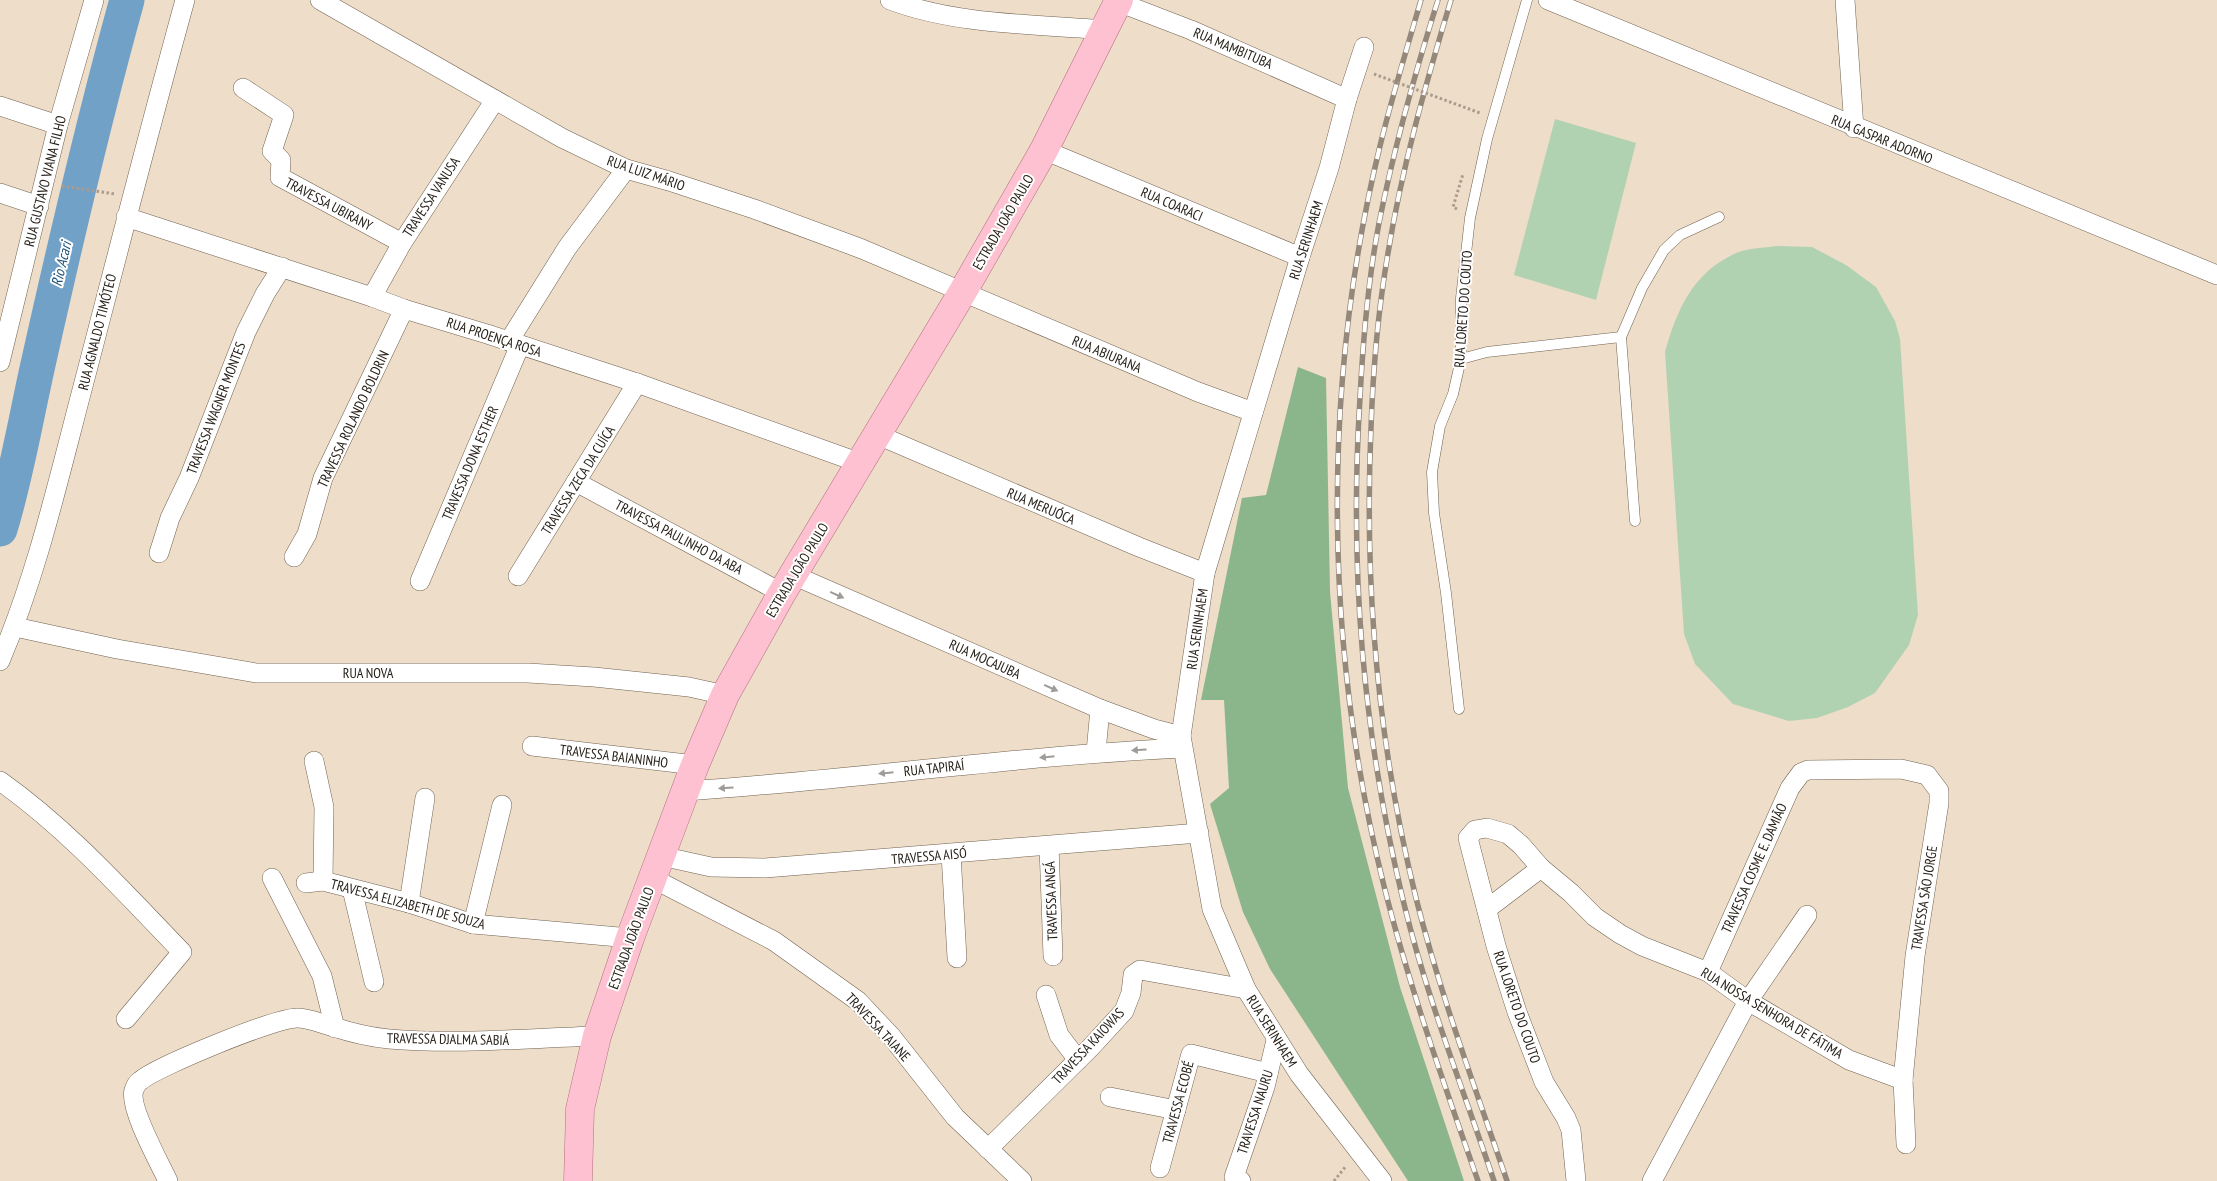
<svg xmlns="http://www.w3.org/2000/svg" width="2217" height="1181" font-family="'PT Sans Narrow',sans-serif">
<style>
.green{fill:#b1d2b0}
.forest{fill:#8bb58a}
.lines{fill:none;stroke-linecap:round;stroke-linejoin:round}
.river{stroke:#72a1c7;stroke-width:35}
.lane-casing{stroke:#706250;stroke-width:11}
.street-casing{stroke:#706250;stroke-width:20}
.primary-casing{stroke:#b36e7e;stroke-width:29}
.path{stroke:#a99c8c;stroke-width:3;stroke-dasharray:2.5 2.5;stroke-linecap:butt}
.lane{stroke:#fff;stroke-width:10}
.street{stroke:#fff;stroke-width:19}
.primary{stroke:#fec1d2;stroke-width:28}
.rail-casing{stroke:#94887a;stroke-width:5.5}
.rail{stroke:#fff;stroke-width:4;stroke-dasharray:11;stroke-linecap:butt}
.path-bridge{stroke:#a99c8c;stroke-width:3;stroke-dasharray:2.5 2.5;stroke-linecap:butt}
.oneway{fill:#9e9b98}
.labels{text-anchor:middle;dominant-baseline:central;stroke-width:4;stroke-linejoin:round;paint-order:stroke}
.street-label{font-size:14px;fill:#27211a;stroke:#fff}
.water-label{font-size:15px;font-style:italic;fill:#1b5177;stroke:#fff}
</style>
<rect width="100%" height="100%" fill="#eeddc9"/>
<!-- green -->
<g class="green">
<polygon points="1555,119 1636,143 1596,300 1514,275"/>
<path d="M1777,246L1812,247L1846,265L1876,287L1895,321L1900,339L1918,615L1909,645L1875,693L1848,707L1817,718L1789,721L1733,704L1695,664L1684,634L1665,352C1677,310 1692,274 1734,254C1746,248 1764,248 1777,246Z"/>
</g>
<!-- forest -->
<polygon class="forest" points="1298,367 1326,378 1330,592 1348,788 1400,987 1464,1181 1408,1181 1270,969 1243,912 1210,804 1229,788 1224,700 1201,700 1242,498 1266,495"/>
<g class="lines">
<!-- river -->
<path class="river" d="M0,529C17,474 26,417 39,360C66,239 94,119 127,0"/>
<defs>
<g id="lane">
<polyline points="1461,359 1487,352 1621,337"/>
<polyline points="1635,521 1621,337 1642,288 1664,250 1680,235 1719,217"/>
<polyline points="1459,709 1446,593 1434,513 1432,472 1440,426 1453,394 1461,359 1461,298 1470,218 1487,139 1527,0"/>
</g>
<g id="street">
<polyline points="320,0 562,138 626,169 669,181 754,209 862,249 1198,392 1253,412"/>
<path d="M890,0C956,25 1034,24 1105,30"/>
<polyline points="1548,0 2217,275"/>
<polyline points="1845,0 1854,128"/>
<polyline points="1118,2 1191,30 1347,99"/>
<polyline points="1364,47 1347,99 1329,168 1300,257 1205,573 1181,736 1212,909 1246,989 1299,1074 1382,1181"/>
<polyline points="243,88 284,115 272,151 281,160 280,177 402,243"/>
<polyline points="0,106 58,125"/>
<polyline points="1044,150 1300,257"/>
<polyline points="0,193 39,206"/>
<polyline points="126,217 372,297 404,309 487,334 637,383 860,463"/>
<polyline points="372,297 402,243 495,100"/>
<polyline points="509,341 567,248 626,169"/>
<polyline points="0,362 58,125 94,0"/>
<polyline points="878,435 1139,547 1205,573"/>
<polyline points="576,482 782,593"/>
<polyline points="159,553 170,518 189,478 246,332 265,294 282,267"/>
<polyline points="294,557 307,534 323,478 404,309"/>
<polyline points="793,575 1100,709 1154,729 1181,736"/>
<polyline points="518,576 637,383"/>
<polyline points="420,581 520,345"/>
<polyline points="15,627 117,649 256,673 528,673 594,677 689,687 725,695"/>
<path d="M0,661C37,574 58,481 82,390C116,260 149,130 185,0"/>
<polyline points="532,746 695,765"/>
<polyline points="1096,752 1100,709"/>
<polyline points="314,761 324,807 323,881"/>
<path d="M0,781C69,830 124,892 182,952L126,1019"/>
<path d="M685,791C851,780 1016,756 1182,748"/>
<polyline points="1049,846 1053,956"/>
<polyline points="951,854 957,958"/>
<polyline points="661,856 711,867 765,868 1199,833"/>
<polyline points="272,878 322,976 335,1028"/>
<polyline points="652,878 774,941 858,1001 891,1036 955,1117 1022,1181"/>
<polyline points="306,883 323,881 409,903 473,924 630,938"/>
<polyline points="352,889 374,982"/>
<polyline points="409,903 425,798"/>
<polyline points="1487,909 1541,868"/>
<polyline points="473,924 502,805"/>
<polyline points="1708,972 1790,788 1801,773 1808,770 1901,769 1927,775 1939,791 1939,803 1915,956 1903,1080 1906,1144"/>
<polyline points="1046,995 1059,1035 1078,1060"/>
<polyline points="1110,1097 1176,1110"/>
<polyline points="988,1149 1091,1047 1124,1011 1131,993 1133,975 1140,970 1246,989"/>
<polyline points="1160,1168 1191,1054 1268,1073"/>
<path d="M168,1181C160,1164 128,1106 134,1090C135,1087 137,1083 140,1081C158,1066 275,1018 297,1018C309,1018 322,1024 334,1027C352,1033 369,1037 389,1039C458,1045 528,1038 597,1036"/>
<polyline points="1241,1181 1234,1177 1265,1087 1276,1040"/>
<polyline points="1576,1181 1571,1130 1566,1118 1544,1082 1517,1012 1496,946 1468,838 1475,830 1487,828 1508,834 1521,845 1541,868 1571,893 1595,917 1620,934 1642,946 1708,972 1748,1001 1849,1060 1903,1080"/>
<polyline points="1652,1181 1748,1001 1807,915"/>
</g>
<polyline id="primary" points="578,1181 580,1109 597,1036 630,938 695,765 725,695 782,593 962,293 1044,150 1119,0"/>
</defs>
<!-- lane casing -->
<use href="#lane" class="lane-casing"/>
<!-- street casing -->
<use href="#street" class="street-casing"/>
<!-- primary casing -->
<use href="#primary" class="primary-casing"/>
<!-- path -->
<g class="path">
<polyline points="62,186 115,194"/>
<polyline points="1457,209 1453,207 1463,174"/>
<polyline points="1334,1181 1346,1166"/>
</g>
<!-- lane -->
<use href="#lane" class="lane"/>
<!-- street -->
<use href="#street" class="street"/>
<!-- primary -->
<use href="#primary" class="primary"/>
<defs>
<g id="rail">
<path d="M1421,0C1407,48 1392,97 1380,146C1321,387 1324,646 1384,886C1409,986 1444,1084 1478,1181"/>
<path d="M1438,0C1415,73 1394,148 1379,223C1368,281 1363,339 1360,398C1349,571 1363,735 1404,904C1427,998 1463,1089 1494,1181"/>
<path d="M1451,0C1426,83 1402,167 1388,253C1378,311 1373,369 1371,428C1364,586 1378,744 1416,898C1440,994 1475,1087 1507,1181"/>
</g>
</defs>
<!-- rail casing -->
<use href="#rail" class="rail-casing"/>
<!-- rail -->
<use href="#rail" class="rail"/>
<!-- path-bridge -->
<polyline class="path-bridge" points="1374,74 1480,113"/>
</g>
<!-- one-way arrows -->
<defs><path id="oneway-solid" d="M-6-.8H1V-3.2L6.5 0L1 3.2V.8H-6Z" transform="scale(1.25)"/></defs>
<g class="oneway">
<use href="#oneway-solid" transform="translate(837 595) rotate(24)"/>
<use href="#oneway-solid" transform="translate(1051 688) rotate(24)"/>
<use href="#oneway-solid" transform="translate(1139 750) rotate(177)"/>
<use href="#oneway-solid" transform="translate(1047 757) rotate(174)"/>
<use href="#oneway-solid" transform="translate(886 773) rotate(174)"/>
<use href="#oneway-solid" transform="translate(726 788) rotate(176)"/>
</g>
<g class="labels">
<!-- street labels -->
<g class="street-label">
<text transform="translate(1233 48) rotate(23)">RUA MAMBITUBA</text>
<text transform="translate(1882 139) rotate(22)">RUA GASPAR ADORNO</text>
<text transform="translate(646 173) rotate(19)">RUA LUIZ MÁRIO</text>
<text transform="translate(45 181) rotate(-76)">RUA GUSTAVO VIANA FILHO</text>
<text transform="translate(431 197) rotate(-57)">TRAVESSA VANUSA</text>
<text transform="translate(329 204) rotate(28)">TRAVESSA UBIRANY</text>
<text transform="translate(1172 204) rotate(23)">RUA COARACI</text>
<text transform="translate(1003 222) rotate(-60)">ESTRADA JOÃO PAULO</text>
<text transform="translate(1306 240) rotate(-72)">RUA SERINHAEM</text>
<text transform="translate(1463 309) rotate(-86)">RUA LORETO DO COUTO</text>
<text transform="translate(97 332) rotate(-76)">RUA AGNALDO TIMÓTEO</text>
<text transform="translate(494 337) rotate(18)">RUA PROENÇA ROSA</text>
<text transform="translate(1107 354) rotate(23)">RUA ABIURANA</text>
<text transform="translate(216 408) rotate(-69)">TRAVESSA WAGNER MONTES</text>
<text transform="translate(353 419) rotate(-65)">TRAVESSA ROLANDO BOLDRIN</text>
<text transform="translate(470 463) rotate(-67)">TRAVESSA DONA ESTHER</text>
<text transform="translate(578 480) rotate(-58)">TRAVESSA ZECA DA CUÍCA</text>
<text transform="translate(1041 506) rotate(23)">RUA MERUÓCA</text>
<text transform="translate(679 537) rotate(28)">TRAVESSA PAULINHO DA ABA</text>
<text transform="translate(797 570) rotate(-59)">ESTRADA JOÃO PAULO</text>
<text transform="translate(1197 629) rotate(-82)">RUA SERINHAEM</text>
<text transform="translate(985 659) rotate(24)">RUA MOCAJUBA</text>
<text x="368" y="673">RUA NOVA</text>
<text transform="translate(614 756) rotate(7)">TRAVESSA BAIANINHO</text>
<text transform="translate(934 768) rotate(-6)">RUA TAPIRAÍ</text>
<text transform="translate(929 856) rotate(-5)">TRAVESSA AISÓ</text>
<text transform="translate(1754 868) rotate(-66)">TRAVESSA COSME E. DAMIÃO</text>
<text transform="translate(1924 898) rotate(-81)">TRAVESSA SĀO JORGE</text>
<text transform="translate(1051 901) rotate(-92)">TRAVESSA ANGÁ</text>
<text transform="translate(408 904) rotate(15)">TRAVESSA ELIZABETH DE SOUZA</text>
<text transform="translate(631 938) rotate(-70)">ESTRADA JOÃO PAULO</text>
<text transform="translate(1517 1007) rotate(71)">RUA LORETO DO COUTO</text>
<text transform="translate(1772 1013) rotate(31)">RUA NOSSA SENHORA DE FÁTIMA</text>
<text transform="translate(878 1027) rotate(47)">TRAVESSA TAIANE</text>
<text transform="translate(1272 1031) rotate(58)">RUA SERINHAEM</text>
<text transform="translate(448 1039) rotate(1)">TRAVESSA DJALMA SABIÁ</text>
<text transform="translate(1088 1046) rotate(-47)">TRAVESSA KAIOWAS</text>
<text transform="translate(1178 1102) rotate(-75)">TRAVESSA ECOBÉ</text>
<text transform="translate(1255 1112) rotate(-72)">TRAVESSA NAURU</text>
</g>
<!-- water labels -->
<g class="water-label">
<text transform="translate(61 264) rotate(-77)">Rio Acari</text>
</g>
</g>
</svg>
